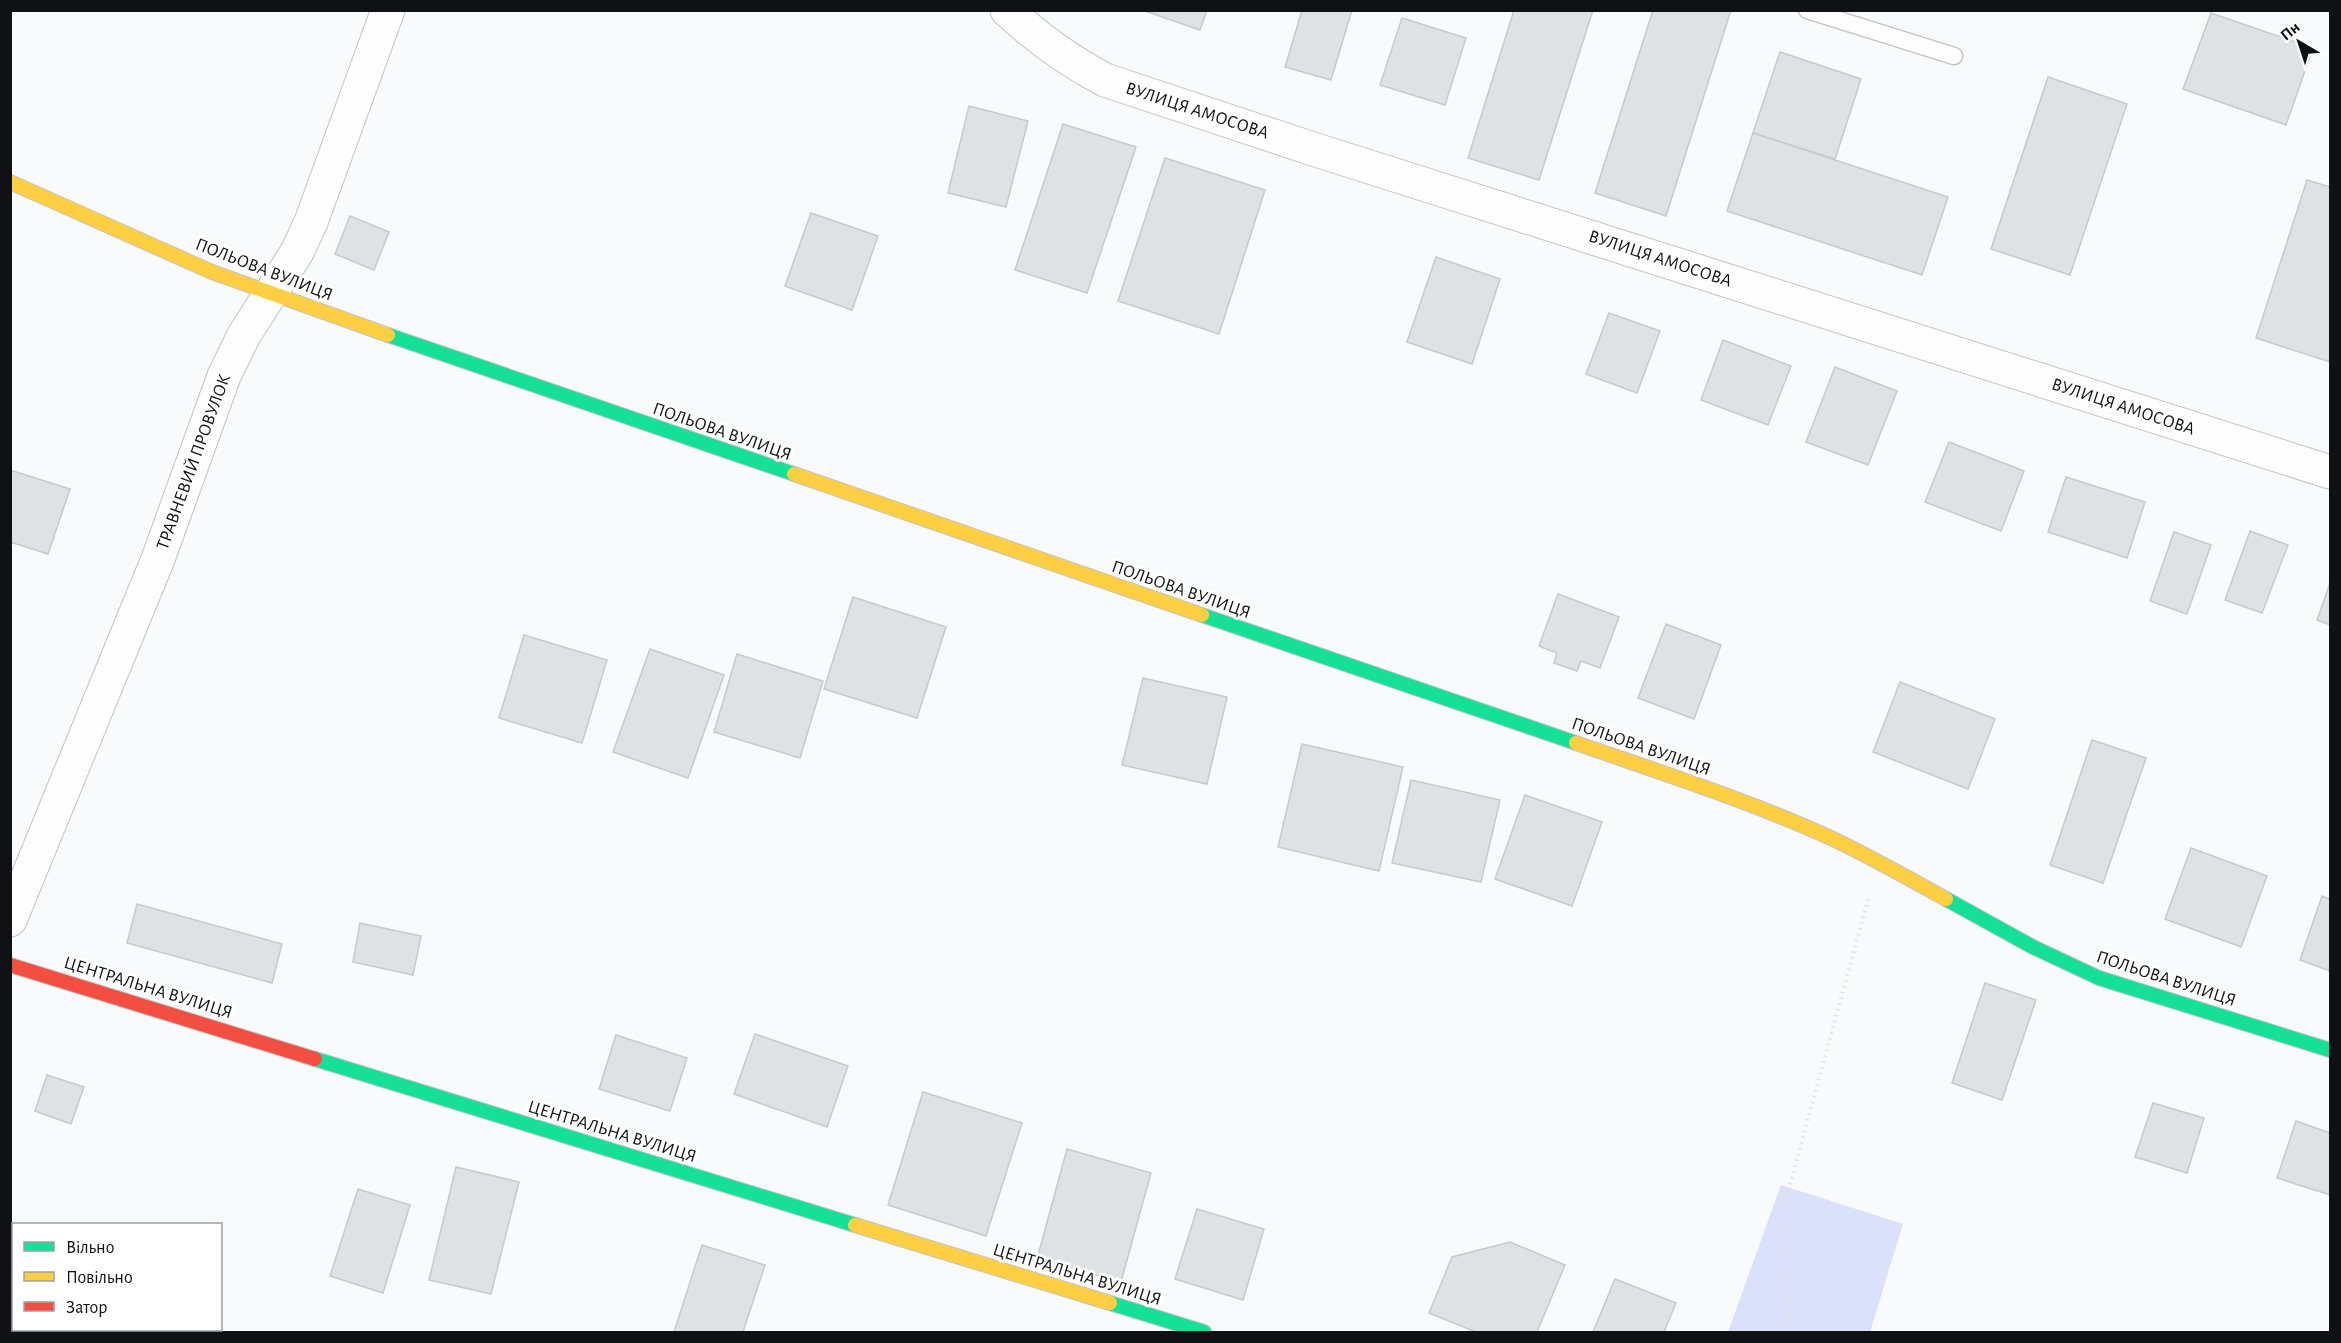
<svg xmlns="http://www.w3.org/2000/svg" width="2341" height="1343" font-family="'Alegreya Sans',sans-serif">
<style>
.green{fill:#dbe0fb}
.building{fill:#e0e1e4;stroke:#c8c9cc;stroke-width:1.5}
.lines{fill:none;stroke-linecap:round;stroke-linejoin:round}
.lane-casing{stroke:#c3c3c6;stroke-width:19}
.street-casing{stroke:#c3c3c6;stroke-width:35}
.fast-casing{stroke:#c3c3c6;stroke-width:16}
.slow-casing{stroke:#c3c3c6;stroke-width:16}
.jam-casing{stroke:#c3c3c6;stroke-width:16}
.path{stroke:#e2e2e2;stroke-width:4;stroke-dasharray:1.5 4.5;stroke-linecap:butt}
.lane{stroke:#fefeff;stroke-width:16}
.street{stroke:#fefeff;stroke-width:33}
.fast{stroke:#16e098;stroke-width:14}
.slow{stroke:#ffcf43;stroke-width:14}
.jam{stroke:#f24e42;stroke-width:14}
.labels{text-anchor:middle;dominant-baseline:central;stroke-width:6;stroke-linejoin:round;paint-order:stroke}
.street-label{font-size:18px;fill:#101114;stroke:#fff}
</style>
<rect width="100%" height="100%" fill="#f9fafc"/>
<!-- green -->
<polygon class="green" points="1781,1185 1903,1224 1870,1332 1728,1332"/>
<!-- building -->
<g class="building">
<polygon points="1142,10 1207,10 1200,30"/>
<polygon points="1302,10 1352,10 1331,80 1285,67"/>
<polygon points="1514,10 1593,10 1539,180 1468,158"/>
<polygon points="1653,10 1731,10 1666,216 1595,193"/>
<polygon points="2211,13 2313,48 2286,125 2183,89"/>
<polygon points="1402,18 1466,38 1445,105 1380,85"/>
<polygon points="1780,52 1861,79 1835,159 1753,133"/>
<polygon points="2048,77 2127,104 2070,275 1991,249"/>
<polygon points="969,106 1028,121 1006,207 948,193"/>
<polygon points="1063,124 1136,147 1087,293 1015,270"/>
<polygon points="1753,133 1948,197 1922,275 1727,211"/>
<polygon points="1165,158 1265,190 1219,334 1118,301"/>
<polygon points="2307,180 2330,187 2330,362 2256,338"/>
<polygon points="811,213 878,236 852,310 785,286"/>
<polygon points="350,216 389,232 374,270 335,254"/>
<polygon points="1436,257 1500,279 1472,364 1407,342"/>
<polygon points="1609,313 1660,331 1637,393 1586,374"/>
<polygon points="1723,340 1791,366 1768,425 1701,400"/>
<polygon points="1835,367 1897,391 1868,465 1806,442"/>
<polygon points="1949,442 2024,471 2001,531 1925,502"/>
<polygon points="10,470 70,489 48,554 10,542"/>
<polygon points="2066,477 2145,502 2127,558 2048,532"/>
<polygon points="2250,531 2288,545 2262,613 2225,600"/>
<polygon points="2174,532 2211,545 2187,614 2150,601"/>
<polygon points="2330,583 2330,625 2317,620"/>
<polygon points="1558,594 1619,617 1600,668 1581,661 1577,671 1554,663 1557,653 1539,646"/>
<polygon points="853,597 946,627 917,718 824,689"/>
<polygon points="1666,624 1721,645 1694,719 1638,698"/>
<polygon points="524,635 607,660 582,743 499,718"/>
<polygon points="650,649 724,675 688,778 613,752"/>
<polygon points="737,654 823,681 800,758 714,732"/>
<polygon points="1143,678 1227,697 1207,784 1122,765"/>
<polygon points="1900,682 1995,719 1968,789 1873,752"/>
<polygon points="2092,740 2146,758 2103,883 2050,865"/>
<polygon points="1302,744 1403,767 1379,871 1278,847"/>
<polygon points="1411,780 1500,800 1481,882 1392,863"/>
<polygon points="1525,795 1602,822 1572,906 1495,879"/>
<polygon points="2191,848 2267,876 2241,947 2165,919"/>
<polygon points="2322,896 2330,899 2330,971 2300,960"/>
<polygon points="137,904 282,944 272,983 127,943"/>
<polygon points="360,923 421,936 413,975 353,962"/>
<polygon points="1985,983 2036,1000 2002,1100 1952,1083"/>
<polygon points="755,1034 848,1066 827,1127 734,1094"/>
<polygon points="616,1035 687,1058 670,1111 599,1089"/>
<polygon points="47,1075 84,1087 71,1124 35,1111"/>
<polygon points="923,1092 1022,1123 986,1236 888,1205"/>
<polygon points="2153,1103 2204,1118 2187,1173 2135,1157"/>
<polygon points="2296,1121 2330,1133 2330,1195 2277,1178"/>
<polygon points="1067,1149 1151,1173 1121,1282 1037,1259"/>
<polygon points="456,1167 519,1182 491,1294 429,1280"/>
<polygon points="358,1189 410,1205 383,1293 330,1276"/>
<polygon points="1197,1209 1264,1229 1243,1300 1175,1279"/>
<polygon points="1510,1242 1565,1265 1537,1332 1476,1332 1429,1313 1452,1257"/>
<polygon points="702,1245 765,1265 743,1332 674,1332"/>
<polygon points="1615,1279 1676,1303 1664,1332 1593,1332"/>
</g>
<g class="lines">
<defs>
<polyline id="lane" points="1807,10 1954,56"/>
<g id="street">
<path d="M1007,10C1037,38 1069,61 1105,80L1313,149L2330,472"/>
<polyline points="10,920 158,559 224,376 244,335 297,252 311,222 388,10"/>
</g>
<g id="fast">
<polyline points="388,335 794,474"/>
<polyline points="1202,615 1576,743"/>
<polyline points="1946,899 2033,947 2099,978 2330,1050"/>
<polyline points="315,1059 855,1225"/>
<polyline points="1110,1303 1204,1332"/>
</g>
<g id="slow">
<polyline points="10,182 212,272 388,335"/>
<polyline points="794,474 1202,615"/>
<path d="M1576,743C1662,773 1750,801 1833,839C1871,857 1908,878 1946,899"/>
<polyline points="855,1225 1110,1303"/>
</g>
<polyline id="jam" points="10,965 315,1059"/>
</defs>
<!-- lane casing -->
<use href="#lane" class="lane-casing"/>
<!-- street casing -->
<use href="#street" class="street-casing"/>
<!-- fast casing -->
<use href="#fast" class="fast-casing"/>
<!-- slow casing -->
<use href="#slow" class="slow-casing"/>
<!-- jam casing -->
<use href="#jam" class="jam-casing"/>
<!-- path -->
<polyline class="path" points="1785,1332 1791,1313 1783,1210 1869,896"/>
<!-- lane -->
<use href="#lane" class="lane"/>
<!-- street -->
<use href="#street" class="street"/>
<!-- fast -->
<use href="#fast" class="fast"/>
<!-- slow -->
<use href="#slow" class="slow"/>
<!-- jam -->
<use href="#jam" class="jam"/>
</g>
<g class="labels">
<!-- street labels -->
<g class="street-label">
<text transform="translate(1197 111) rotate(18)">ВУЛИЦЯ АМОСОВА</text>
<text transform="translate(1660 259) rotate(18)">ВУЛИЦЯ АМОСОВА</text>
<text transform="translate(264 270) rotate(21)">ПОЛЬОВА ВУЛИЦЯ</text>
<text transform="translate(2123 407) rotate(18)">ВУЛИЦЯ АМОСОВА</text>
<text transform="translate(722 432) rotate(19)">ПОЛЬОВА ВУЛИЦЯ</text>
<text transform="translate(194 462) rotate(-70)">ТРАВНЕВИЙ ПРОВУЛОК</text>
<text transform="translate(1181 590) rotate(19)">ПОЛЬОВА ВУЛИЦЯ</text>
<text transform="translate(1641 747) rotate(19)">ПОЛЬОВА ВУЛИЦЯ</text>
<text transform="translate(2166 979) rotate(18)">ПОЛЬОВА ВУЛИЦЯ</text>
<text transform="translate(148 988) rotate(17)">ЦЕНТРАЛЬНА ВУЛИЦЯ</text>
<text transform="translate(612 1132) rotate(17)">ЦЕНТРАЛЬНА ВУЛИЦЯ</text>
<text transform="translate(1077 1275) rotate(17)">ЦЕНТРАЛЬНА ВУЛИЦЯ</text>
</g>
</g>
<!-- border -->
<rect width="2341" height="1343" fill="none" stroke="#101114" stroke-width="24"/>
<!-- legend -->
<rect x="12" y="1223" width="210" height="108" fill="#ffffff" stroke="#9fa0a1" stroke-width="1.5"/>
<rect x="24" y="1242" width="30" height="9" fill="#16e098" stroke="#9fa0a1" stroke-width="1.5"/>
<text x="66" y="1253" font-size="18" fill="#101114">Вільно</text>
<rect x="24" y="1272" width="30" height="9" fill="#ffcf43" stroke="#9fa0a1" stroke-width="1.5"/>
<text x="66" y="1283" font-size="18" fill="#101114">Повільно</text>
<rect x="24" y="1302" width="30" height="9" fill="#f24e42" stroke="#9fa0a1" stroke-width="1.5"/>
<text x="66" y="1313" font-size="18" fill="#101114">Затор</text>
<!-- north arrow -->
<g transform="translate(2299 42) rotate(321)" stroke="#ffffff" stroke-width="4.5" paint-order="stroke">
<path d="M0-4.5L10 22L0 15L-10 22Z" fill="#101114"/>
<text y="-9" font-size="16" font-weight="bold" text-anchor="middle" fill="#101114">Пн</text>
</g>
</svg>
